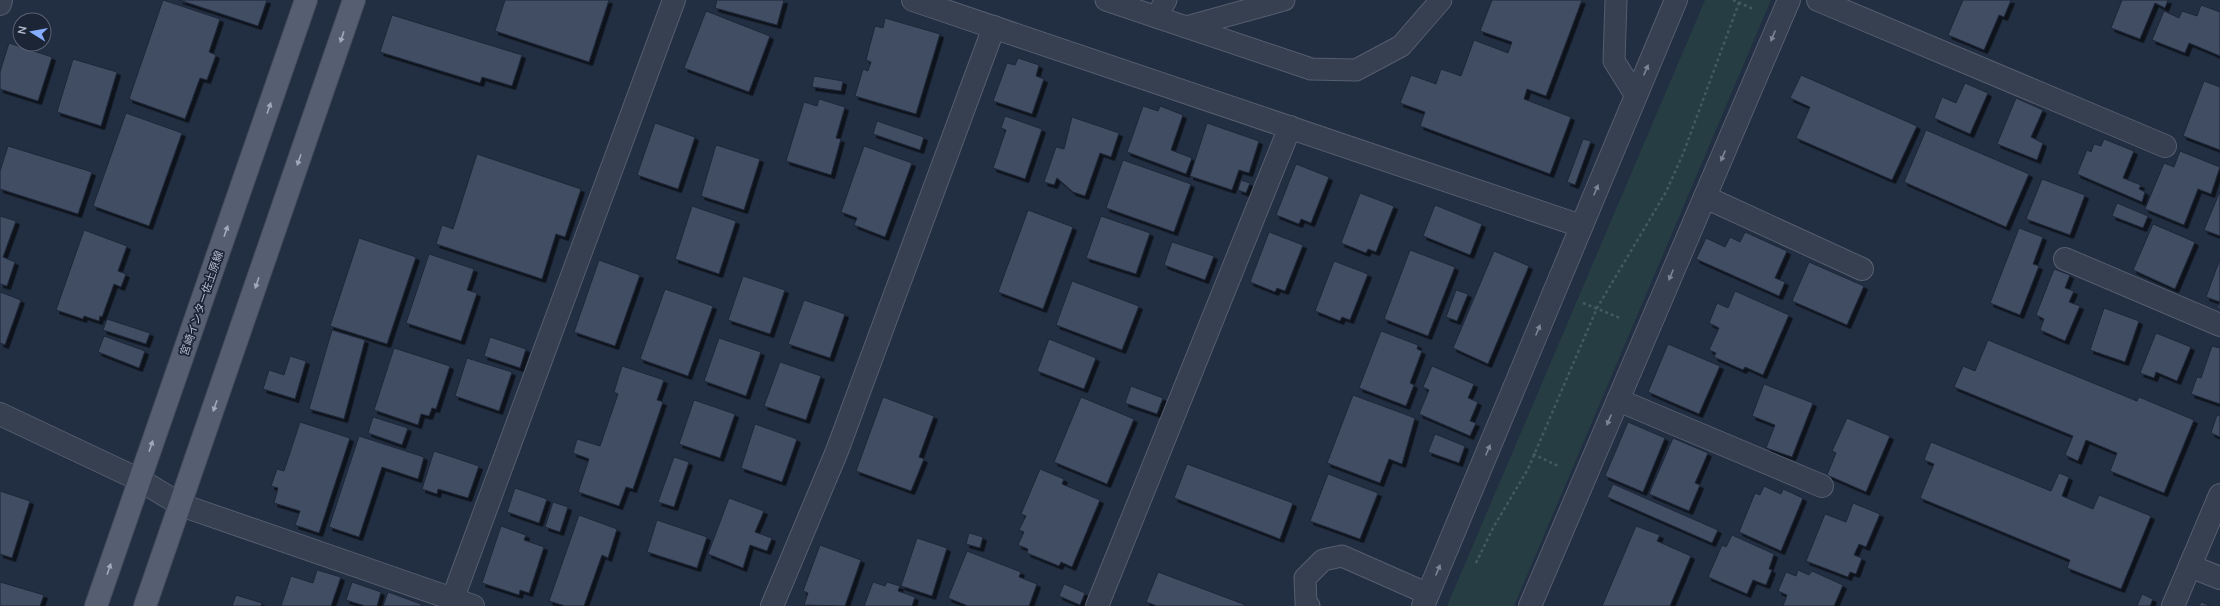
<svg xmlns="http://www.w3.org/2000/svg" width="2220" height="606" font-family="Manrope,'Noto Sans JP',sans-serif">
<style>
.green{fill:#253d43}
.building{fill:#414d64;stroke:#1e2738;filter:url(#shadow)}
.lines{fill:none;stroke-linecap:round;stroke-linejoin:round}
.service-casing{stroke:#555e6f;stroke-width:23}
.minor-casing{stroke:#555e6f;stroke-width:24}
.tertiary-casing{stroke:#555e6f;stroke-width:24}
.primary-casing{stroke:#41495a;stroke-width:24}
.path{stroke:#435a60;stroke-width:2.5;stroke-dasharray:3 3;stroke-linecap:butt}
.service{stroke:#374051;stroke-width:21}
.minor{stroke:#374051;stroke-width:22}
.tertiary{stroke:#374051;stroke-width:22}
.primary{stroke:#555f71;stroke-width:22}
.oneway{fill:#7c8495}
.oneway2{fill:#a1a9ba}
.labels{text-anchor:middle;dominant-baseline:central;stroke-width:3.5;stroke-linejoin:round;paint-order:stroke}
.street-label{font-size:11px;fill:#b4bbcc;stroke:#1c2536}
</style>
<defs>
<filter id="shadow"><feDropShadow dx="3.5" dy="3.5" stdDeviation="0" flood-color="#0009"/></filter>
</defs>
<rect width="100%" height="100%" fill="#222e42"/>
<!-- green -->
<polygon class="green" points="1705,0 1771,0 1514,606 1447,606"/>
<!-- building -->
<g class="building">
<polygon points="163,0 220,19 209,52 216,55 207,80 200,78 185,119 129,99"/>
<polygon points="179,0 267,0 258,26"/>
<polygon points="505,0 609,0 589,62 495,31"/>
<polygon points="717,0 784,0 777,25 715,8"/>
<polygon points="1492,0 1582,0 1546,96 1527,89 1524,99 1571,117 1550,174 1420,126 1425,112 1400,103 1411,75 1436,84 1441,69 1461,76 1474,40 1508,53 1512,42 1480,31"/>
<polygon points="1963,0 2011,0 2004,17 1999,15 1984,50 1948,35"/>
<polygon points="2122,0 2168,0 2165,8 2155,3 2140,39 2111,28"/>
<polygon points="2201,5 2220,12 2220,56 2189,43 2185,53 2152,40 2164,11 2179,18 2182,11 2197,16"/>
<polygon points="706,11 770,36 749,92 684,68"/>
<polygon points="392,15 522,55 512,86 482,77 480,83 380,52"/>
<polygon points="885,18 940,34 916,114 855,96 863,69 868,71 871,62 866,60 875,26 883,28"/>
<polygon points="9,43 52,57 38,101 0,89 0,72"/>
<polygon points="1018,58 1039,65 1036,76 1044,79 1032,114 993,101 1007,63 1015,65"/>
<polygon points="73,59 117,72 101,126 57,112"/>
<polygon points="1801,75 1917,126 1892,180 1796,138 1810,107 1790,98"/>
<polygon points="814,76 843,81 841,91 812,87"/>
<polygon points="2204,81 2220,87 2220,150 2183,136"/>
<polygon points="1965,83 1988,93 1970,134 1934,118 1942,97 1956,103"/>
<polygon points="2016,98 2043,110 2031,137 2043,143 2037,160 1997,144"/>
<polygon points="819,99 845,107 836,138 841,139 831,175 786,161 804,102 817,106"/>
<polygon points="1143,106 1158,111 1160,106 1183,115 1171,150 1192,158 1186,174 1127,152"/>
<polygon points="126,113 182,133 149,226 93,206"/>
<polygon points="1005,116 1042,129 1025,179 993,168 1006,130 1001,128"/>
<polygon points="1072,117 1119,133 1111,157 1100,153 1085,196 1073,192 1057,178 1054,185 1044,182 1056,147 1064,149"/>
<polygon points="877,121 924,137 920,150 873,134"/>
<polygon points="655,123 695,137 678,189 637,175"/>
<polygon points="1207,123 1259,141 1249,173 1239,170 1232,190 1190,176"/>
<polygon points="1926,130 2029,174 2006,227 1904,182"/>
<polygon points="1583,139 1591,141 1575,185 1567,182"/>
<polygon points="2104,139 2134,151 2123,178 2141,185 2139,189 2145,192 2142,202 2077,174 2087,150 2091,152 2094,144 2101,146"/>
<polygon points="716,145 760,159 744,210 701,196"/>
<polygon points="8,146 92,172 78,214 0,189 0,171"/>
<polygon points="864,146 912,163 885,237 854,225 857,218 841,212"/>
<polygon points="2180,151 2220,167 2211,194 2198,189 2184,225 2145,209 2164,163 2174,167"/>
<polygon points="477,154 581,189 565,237 556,234 542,279 436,244 442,225 453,229"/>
<polygon points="1123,160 1191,184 1174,232 1106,208"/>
<polygon points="1296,164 1329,177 1311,223 1301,219 1299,224 1276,215"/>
<polygon points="2042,179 2085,195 2070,235 2026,219"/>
<polygon points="1241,180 1250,183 1246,193 1238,190"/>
<polygon points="2220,191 2220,236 2204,230"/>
<polygon points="1360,193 1394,206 1376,252 1368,249 1366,253 1341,243"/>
<polygon points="2117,203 2148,216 2143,228 2112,216"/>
<polygon points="1435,205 1482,224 1470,255 1423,236"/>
<polygon points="692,206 736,221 719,274 675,259"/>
<polygon points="1028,210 1073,227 1043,309 998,292"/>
<polygon points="0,216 16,221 3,257 15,262 7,286 0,284"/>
<polygon points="1101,216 1150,233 1136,274 1086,258"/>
<polygon points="2153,224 2195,242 2175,289 2133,270"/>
<polygon points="2019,228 2043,237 2033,264 2039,266 2020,315 1990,303"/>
<polygon points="84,230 127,246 118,271 126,274 121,287 114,284 102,317 100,316 99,321 84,316 83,319 56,310"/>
<polygon points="1269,232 1303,245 1285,291 1277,288 1275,292 1250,282"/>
<polygon points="1745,232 1787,251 1775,278 1785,282 1779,296 1696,259 1706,238 1725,247 1730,237 1740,242"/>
<polygon points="359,238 416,257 387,344 330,326"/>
<polygon points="1172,242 1214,256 1205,280 1164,265"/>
<polygon points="1410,250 1455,267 1428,336 1384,319"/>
<polygon points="1494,251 1529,266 1488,364 1453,348"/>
<polygon points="429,254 474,269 467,290 477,293 461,341 406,323"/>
<polygon points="2220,259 2220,309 2217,308 2220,302 2206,297"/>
<polygon points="599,260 640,275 615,346 574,332"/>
<polygon points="1334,261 1368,274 1350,320 1342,317 1340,321 1315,311"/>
<polygon points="1809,262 1864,286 1847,325 1792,301"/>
<polygon points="2054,269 2070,275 2065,288 2074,291 2069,302 2080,306 2065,341 2040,330 2044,319 2036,315"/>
<polygon points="743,276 785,290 770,334 728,320"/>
<polygon points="1072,281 1139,306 1122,350 1056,325"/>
<polygon points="665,289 713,306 688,376 640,359"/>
<polygon points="1456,290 1468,294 1457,321 1446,317"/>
<polygon points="1735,291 1789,315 1763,375 1745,367 1743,370 1714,357 1716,353 1709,350 1719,328 1709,323 1717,303 1728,308"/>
<polygon points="0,292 21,300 5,345 0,343"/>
<polygon points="804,300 845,314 830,358 788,344"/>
<polygon points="2104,308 2139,321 2125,362 2090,350"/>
<polygon points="107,319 150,333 146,344 103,330"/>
<polygon points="332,330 365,340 344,419 309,409"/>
<polygon points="1381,331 1418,345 1417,349 1422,351 1410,383 1414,385 1406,406 1359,388"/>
<polygon points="2156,333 2191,347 2177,381 2156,372 2154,378 2140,373"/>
<polygon points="104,336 145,351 139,368 98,352"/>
<polygon points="490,337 526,349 520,368 484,356"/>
<polygon points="719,338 761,352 746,396 704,381"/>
<polygon points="1049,339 1096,358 1084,389 1037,371"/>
<polygon points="1988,340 2137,401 2139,397 2194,420 2164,493 2110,471 2117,453 2086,440 2078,461 2065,455 2073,436 1954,387 1963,366 1975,371"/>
<polygon points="1668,344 1720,366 1699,414 1648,392"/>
<polygon points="2220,345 2220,404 2191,394 2197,377 2201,378 2212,346 2219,348"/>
<polygon points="394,348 450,366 436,409 432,408 429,416 421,414 418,425 374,410"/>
<polygon points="290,356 306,361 295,399 263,389 269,370 284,375"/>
<polygon points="467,358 512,372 499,411 455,396"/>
<polygon points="780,362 821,376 806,420 764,406"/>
<polygon points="622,366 664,380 657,400 663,402 633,489 626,487 619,506 578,492 589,459 573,453 577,439 600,446 618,394 614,392"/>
<polygon points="1432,366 1474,384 1468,398 1478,402 1470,421 1476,423 1470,436 1419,414 1429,390 1423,387"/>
<polygon points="1764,384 1813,403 1792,457 1766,448 1775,425 1752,416"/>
<polygon points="1131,386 1163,398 1157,414 1125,403"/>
<polygon points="1353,395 1415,418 1402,464 1389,459 1380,483 1327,463"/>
<polygon points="883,397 934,416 919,457 924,459 911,491 856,471"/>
<polygon points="1081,397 1134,419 1107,484 1054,462"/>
<polygon points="694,400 735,414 720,458 679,444"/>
<polygon points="2217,415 2220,416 2220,437 2211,433"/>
<polygon points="373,417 408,428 402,445 368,433"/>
<polygon points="1847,418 1890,436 1866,492 1827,475 1836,453 1832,451"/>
<polygon points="300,422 350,438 319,533 295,525 300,511 274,503 278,488 271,486 277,469 284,471"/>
<polygon points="1628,422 1665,438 1643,492 1605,476"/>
<polygon points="755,424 797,439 782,482 741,468"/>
<polygon points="1435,434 1465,446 1459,463 1428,452"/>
<polygon points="359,436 424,457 418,479 382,467 359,537 329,527"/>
<polygon points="1673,438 1708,453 1695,483 1700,485 1689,511 1649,494"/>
<polygon points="1931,442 2051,491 2059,473 2069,477 2062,496 2093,509 2099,495 2151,516 2121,589 2067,568 2070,560 1920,498 1934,464 1924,460"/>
<polygon points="434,451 479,466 468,498 438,489 437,494 422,489"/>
<polygon points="674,457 689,462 674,507 658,502"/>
<polygon points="1187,464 1293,503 1280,539 1174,498"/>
<polygon points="1040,469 1064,479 1062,484 1100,500 1072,567 1061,562 1059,566 1027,553 1028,549 1018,545 1024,532 1019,530 1026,516 1021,514"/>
<polygon points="1328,474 1378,493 1360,539 1310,521"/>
<polygon points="1613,484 1718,530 1712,543 1607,497"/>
<polygon points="1764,486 1781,494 1783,489 1803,498 1781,551 1739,532 1755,493 1760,495"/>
<polygon points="515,488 547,499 539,523 507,512"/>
<polygon points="0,491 30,501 12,558 0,554"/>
<polygon points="729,498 764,511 755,532 772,538 767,551 750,545 743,568 708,554"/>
<polygon points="553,502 568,507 560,532 545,527"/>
<polygon points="1853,503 1880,514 1866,547 1859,544 1854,555 1862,558 1856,574 1850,572 1848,577 1806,561 1825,514 1846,522"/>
<polygon points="579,515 617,529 608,558 602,555 584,606 565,606 549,601"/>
<polygon points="657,520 707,537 697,568 647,552"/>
<polygon points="501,526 526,535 524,540 544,547 529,593 520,590 519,595 482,583"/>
<polygon points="1636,526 1660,535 1657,541 1691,556 1670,606 1602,606"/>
<polygon points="969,533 983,537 980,548 966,544"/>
<polygon points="1732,535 1774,554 1769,569 1772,570 1766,585 1753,580 1747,594 1708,577 1722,545 1726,547"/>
<polygon points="917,538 947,548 932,596 901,586"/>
<polygon points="820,545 861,560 845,606 804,605 808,593 803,591"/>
<polygon points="967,551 1021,572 1019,577 1037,584 1029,606 968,606 948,598"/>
<polygon points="317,570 341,577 331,606 281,606 291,576 313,583"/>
<polygon points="1798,570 1809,575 1812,571 1843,585 1834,606 1783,606 1787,595 1778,591 1786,572 1796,576"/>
<polygon points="1158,572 1246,605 1245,606 1157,606 1146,602"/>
<polygon points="0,582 44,595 40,606 0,606"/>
<polygon points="352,582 381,592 377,606 365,606 346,600"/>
<polygon points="873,582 885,586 887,582 900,586 898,591 915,597 912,606 864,606"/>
<polygon points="1064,584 1085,593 1080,605 1059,596"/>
<polygon points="388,592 421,604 422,606 383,606"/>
<polygon points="2142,594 2153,599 2150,606 2137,606"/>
<polygon points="236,595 262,603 261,606 232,606"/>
<polygon points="2201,602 2211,606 2199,606"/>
</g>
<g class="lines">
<defs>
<g id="service">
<polyline points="1106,0 1311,69 1356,70 1401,46 1441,0"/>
<polyline points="1616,0 1614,61 1636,96"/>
<polyline points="1156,17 1166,0"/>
<polyline points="1186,27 1284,0"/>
<polyline points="1309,606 1306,603 1305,578 1323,560 1342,556 1428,594"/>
</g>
<g id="minor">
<polyline points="913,0 1581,226"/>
<polyline points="1818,0 2165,146"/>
<polyline points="0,4 1,0"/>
<polyline points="1705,197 1862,269"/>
<polyline points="2065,259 2220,325"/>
<polyline points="1618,400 1822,486"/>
<polyline points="181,505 473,606"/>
<polyline points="2190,566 2220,578"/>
<polyline points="450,606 674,0"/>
<polyline points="772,606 837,451 994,27"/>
<polyline points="1097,606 1290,127"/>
<polyline points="1423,606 1676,0"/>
<polyline points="1530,606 1789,0"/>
<polyline points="2173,606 2220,495"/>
</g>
<polyline id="tertiary" points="0,414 140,480 181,505"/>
<g id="primary">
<polyline points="96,606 306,0"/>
<polyline points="145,606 354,0"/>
</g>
</defs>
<!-- service casing -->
<use href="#service" class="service-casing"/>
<!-- minor casing -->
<use href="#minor" class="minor-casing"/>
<!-- tertiary casing -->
<use href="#tertiary" class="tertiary-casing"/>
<!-- primary casing -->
<use href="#primary" class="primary-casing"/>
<!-- path -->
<g class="path">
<polyline points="1733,0 1753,9"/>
<polyline points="1583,303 1620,318"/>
<polyline points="1533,454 1558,466"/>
<polyline points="1476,563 1493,528 1528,469 1597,308 1666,192 1683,154 1740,0"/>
</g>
<!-- service -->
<use href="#service" class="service"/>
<!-- minor -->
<use href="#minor" class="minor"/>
<!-- tertiary -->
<use href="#tertiary" class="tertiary"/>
<!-- primary -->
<use href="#primary" class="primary"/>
</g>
<!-- one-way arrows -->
<defs><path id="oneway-solid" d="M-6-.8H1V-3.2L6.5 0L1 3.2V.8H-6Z"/></defs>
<g class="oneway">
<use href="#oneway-solid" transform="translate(1773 36) rotate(113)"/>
<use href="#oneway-solid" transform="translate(1646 70) rotate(-67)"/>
<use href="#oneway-solid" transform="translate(1723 156) rotate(113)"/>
<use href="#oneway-solid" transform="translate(1596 190) rotate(-67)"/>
<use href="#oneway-solid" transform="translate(1671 275) rotate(113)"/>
<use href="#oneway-solid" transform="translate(1538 330) rotate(-67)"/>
<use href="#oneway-solid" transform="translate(1609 420) rotate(113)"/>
<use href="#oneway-solid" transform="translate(1488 450) rotate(-67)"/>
<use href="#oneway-solid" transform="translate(1438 570) rotate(-67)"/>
</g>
<g class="oneway2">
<use href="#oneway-solid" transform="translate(342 37) rotate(109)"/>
<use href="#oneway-solid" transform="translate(269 108) rotate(-71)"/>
<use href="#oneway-solid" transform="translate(299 160) rotate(109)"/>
<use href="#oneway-solid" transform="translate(226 231) rotate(-71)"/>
<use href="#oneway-solid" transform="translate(257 283) rotate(109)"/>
<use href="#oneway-solid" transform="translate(215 406) rotate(109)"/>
<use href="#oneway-solid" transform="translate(151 446) rotate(-71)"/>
<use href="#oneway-solid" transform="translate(109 569) rotate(-71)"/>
</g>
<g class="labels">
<!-- street labels -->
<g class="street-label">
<text transform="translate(201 303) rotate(-71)">宮崎インター佐土原線</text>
</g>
</g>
<!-- north arrow -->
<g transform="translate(32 32) rotate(281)"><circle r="19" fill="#1c2536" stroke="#596172"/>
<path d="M0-3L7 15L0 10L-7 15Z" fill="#85acff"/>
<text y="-6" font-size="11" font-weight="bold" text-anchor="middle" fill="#b4bbcc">N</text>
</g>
</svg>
